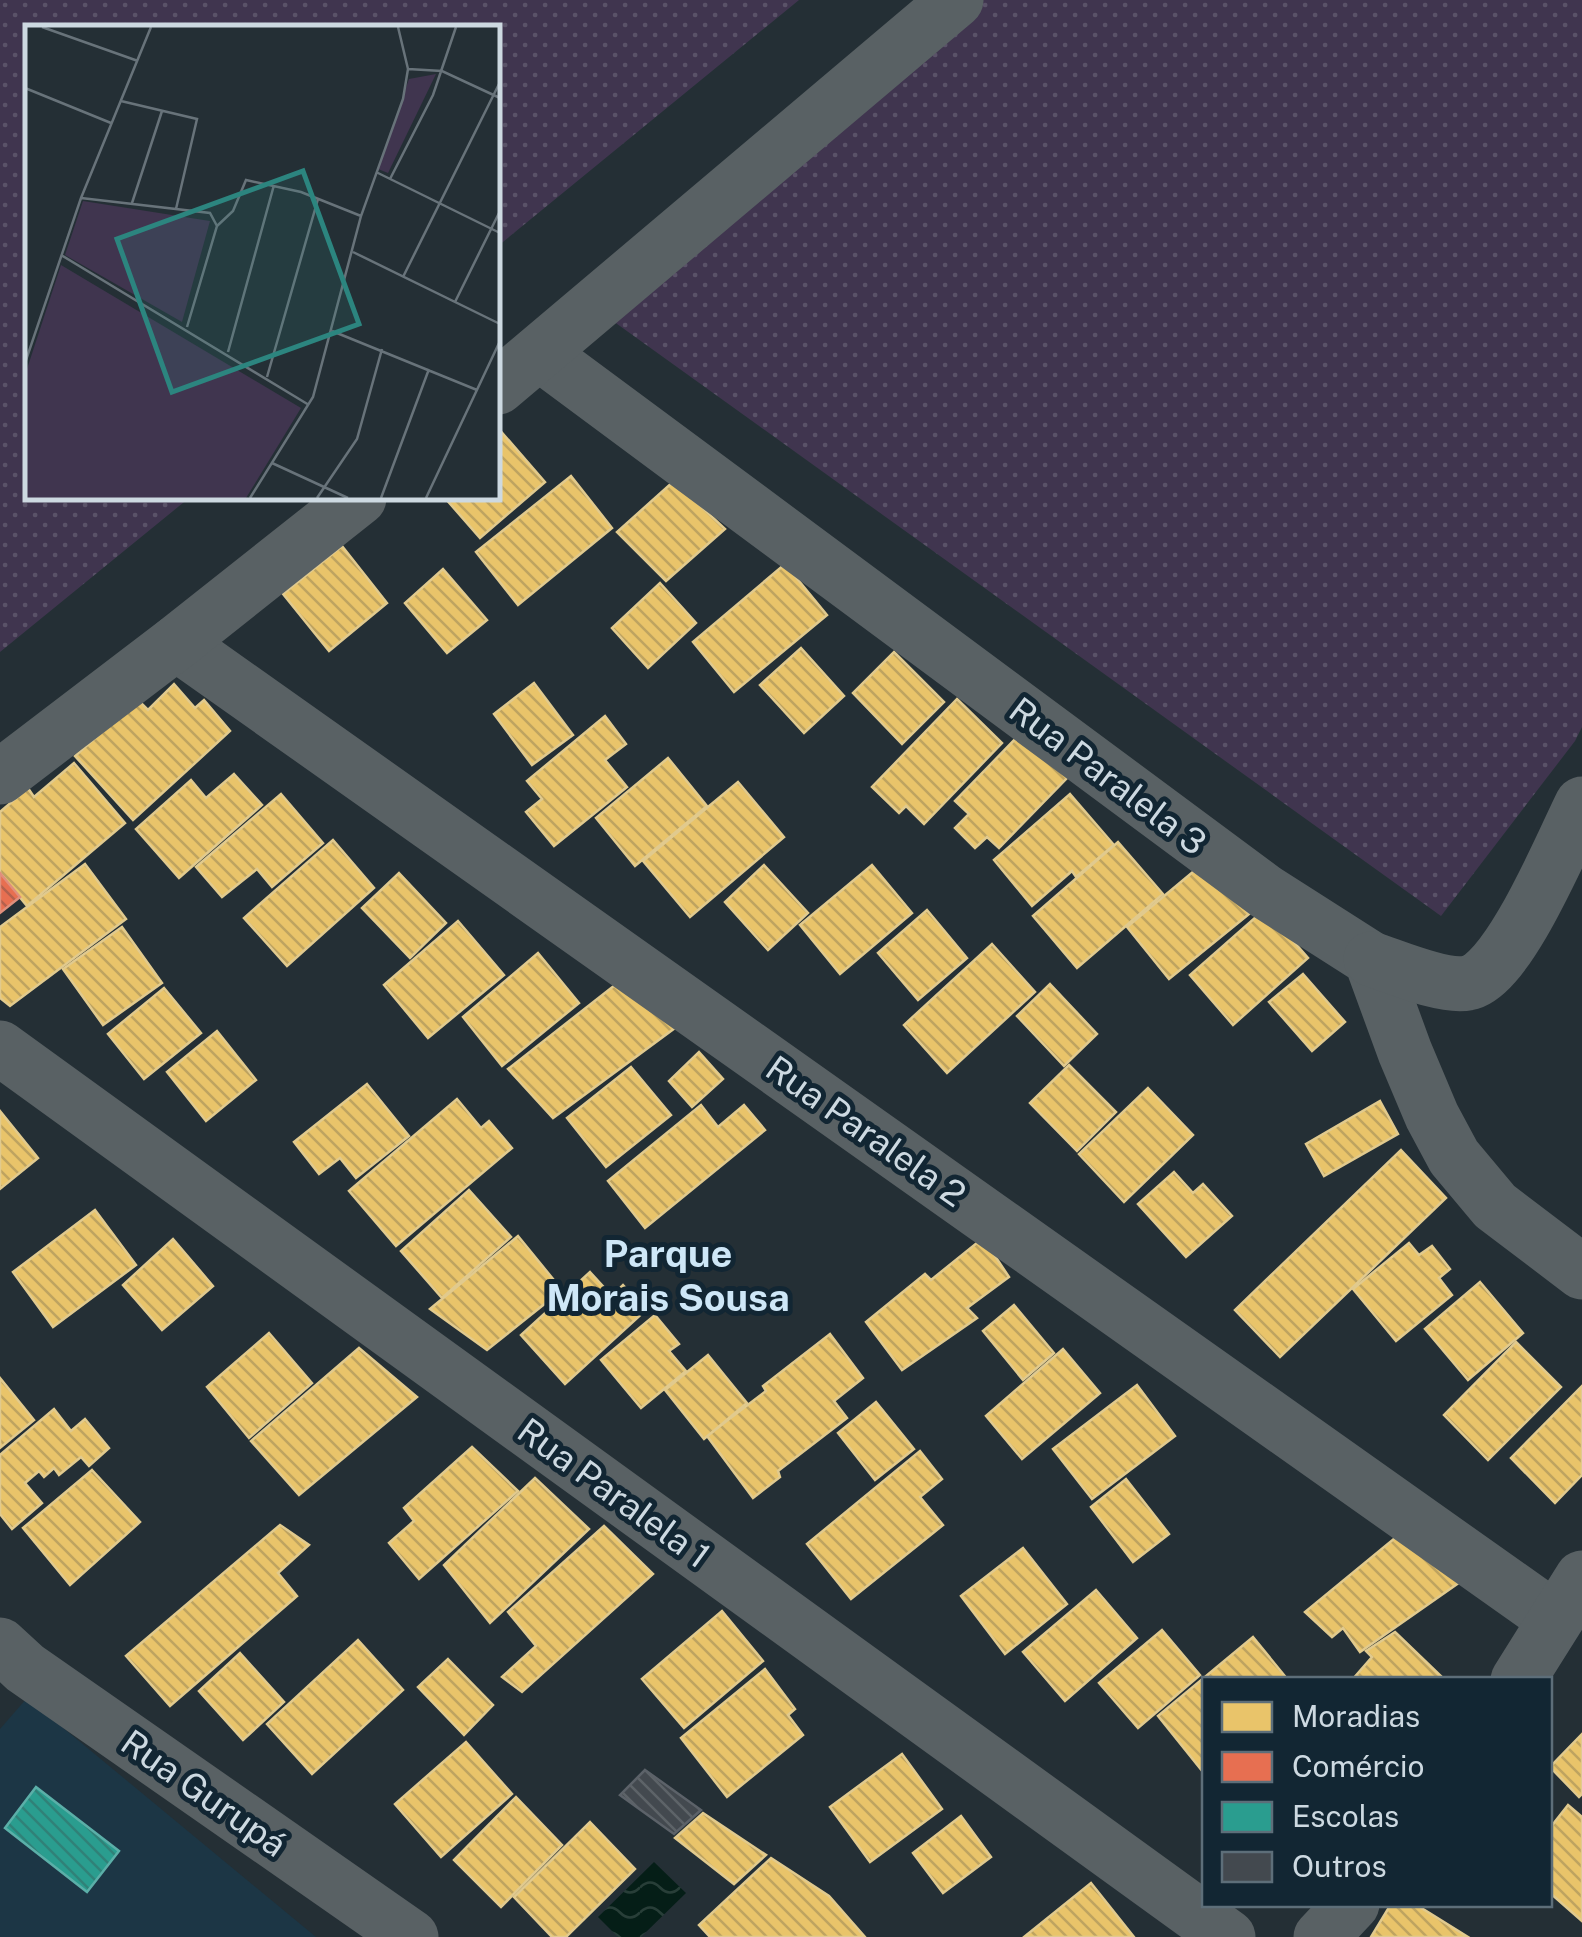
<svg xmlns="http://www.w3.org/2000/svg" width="1582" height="1937" font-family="'Public Sans',sans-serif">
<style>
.built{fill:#1c3645}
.garden{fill:url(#garden-dots)}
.water{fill:url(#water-waves)}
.homes{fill:url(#homes-back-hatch);stroke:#e1ca8e;stroke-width:2.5}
.shops{fill:url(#shops-back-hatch);stroke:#df8f7c;stroke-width:2.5}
.schools{fill:url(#schools-back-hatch);stroke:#5bafa8;stroke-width:2.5}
.building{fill:url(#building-back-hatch);stroke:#5c6269;stroke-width:2.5}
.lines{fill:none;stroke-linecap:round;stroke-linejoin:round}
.minor{stroke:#596164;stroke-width:55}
.labels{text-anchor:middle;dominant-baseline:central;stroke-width:10;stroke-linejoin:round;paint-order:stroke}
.street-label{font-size:35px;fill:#cdd9e1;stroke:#122633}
.neighbourhood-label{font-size:38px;font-weight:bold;fill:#cee7f7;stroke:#122633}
.inset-road{fill:none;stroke:#68737a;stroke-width:2.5}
.view{fill:#2c857f;fill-opacity:0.15;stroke:#2c857f;stroke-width:5}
.inset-edge{fill:none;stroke:#cdd9e1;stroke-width:5}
</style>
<defs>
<pattern id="garden-dots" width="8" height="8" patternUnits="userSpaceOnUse" patternTransform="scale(2.5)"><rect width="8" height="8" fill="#40354f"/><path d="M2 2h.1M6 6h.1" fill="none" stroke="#5a5268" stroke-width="1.8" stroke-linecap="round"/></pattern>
<pattern id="water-waves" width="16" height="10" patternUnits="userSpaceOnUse" patternTransform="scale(2.5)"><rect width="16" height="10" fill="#051e17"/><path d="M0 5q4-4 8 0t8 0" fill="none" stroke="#283e38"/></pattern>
<pattern id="homes-back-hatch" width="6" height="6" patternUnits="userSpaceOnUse" patternTransform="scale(2.5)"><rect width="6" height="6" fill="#e9c46a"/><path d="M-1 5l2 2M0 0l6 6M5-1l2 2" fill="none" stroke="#bea360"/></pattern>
<pattern id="shops-back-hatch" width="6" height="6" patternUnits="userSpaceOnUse" patternTransform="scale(2.5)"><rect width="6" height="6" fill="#e76f51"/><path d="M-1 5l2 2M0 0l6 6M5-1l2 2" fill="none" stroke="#b4614d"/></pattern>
<pattern id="schools-back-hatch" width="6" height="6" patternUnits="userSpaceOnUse" patternTransform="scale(2.5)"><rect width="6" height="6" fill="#2a9d8f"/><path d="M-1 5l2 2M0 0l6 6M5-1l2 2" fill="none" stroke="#308178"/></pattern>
<pattern id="building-back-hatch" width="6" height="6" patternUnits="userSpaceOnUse" patternTransform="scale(2.5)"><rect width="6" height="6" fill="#43494f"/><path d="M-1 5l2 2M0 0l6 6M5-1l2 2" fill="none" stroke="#5d6368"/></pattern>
</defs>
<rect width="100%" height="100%" fill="#242f35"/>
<!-- built -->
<polygon class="built" points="27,1698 316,1937 0,1937 0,1729"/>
<!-- garden -->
<g class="garden">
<polygon points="0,0 799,0 498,246 498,28 28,28 28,498 189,498 0,652"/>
<polygon points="983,0 1582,0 1582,727 1575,741 1441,916 606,316"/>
</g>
<!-- water -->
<polygon class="water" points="654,1862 686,1893 641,1937 618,1937 598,1917"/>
<!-- homes -->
<g class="homes">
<polygon points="498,428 545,482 480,538 445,498 498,498"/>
<polygon points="571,476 612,528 518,605 476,552"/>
<polygon points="674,481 725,529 666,581 617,532"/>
<polygon points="342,546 387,603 329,651 283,594"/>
<polygon points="785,564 827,615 734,692 693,642"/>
<polygon points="443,569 487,620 447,653 405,603"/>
<polygon points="660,583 696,623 648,668 612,628"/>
<polygon points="801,648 844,696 804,733 760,685"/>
<polygon points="894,652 944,702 902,744 853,693"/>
<polygon points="534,683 573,735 532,765 494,714"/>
<polygon points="174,684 195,708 204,700 230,731 133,820 75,756 138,700 148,710"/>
<polygon points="957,699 1002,743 924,824 906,806 899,813 872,787"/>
<polygon points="605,716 626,744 605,760 627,787 554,846 526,812 542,799 527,781"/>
<polygon points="1022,732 1068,777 999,848 987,837 975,848 955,828 969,814 955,801"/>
<polygon points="668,758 707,806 635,866 596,818"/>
<polygon points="74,763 125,823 27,906 0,873 0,812 28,788 34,797"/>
<polygon points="234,774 262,805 179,878 136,829 191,780 206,798"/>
<polygon points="738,782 784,837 690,917 643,861"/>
<polygon points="281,794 323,843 272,887 257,869 222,897 196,867"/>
<polygon points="1070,794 1114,845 1076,877 1072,871 1032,906 994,860"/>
<polygon points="333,840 374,888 287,966 244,918"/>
<polygon points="1118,842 1163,894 1077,968 1033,916"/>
<polygon points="1206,861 1249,914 1169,979 1127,927"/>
<polygon points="85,864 126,919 10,1006 0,998 0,927"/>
<polygon points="764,865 808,913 768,950 725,902"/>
<polygon points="872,865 912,913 840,974 800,925"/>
<polygon points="399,873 446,923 410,958 362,908"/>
<polygon points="1265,909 1308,958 1233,1025 1190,975"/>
<polygon points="927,910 967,958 918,1000 878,953"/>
<polygon points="458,921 504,975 428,1038 384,985"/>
<polygon points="122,927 162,983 103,1025 63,969"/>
<polygon points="992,944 1035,992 947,1073 904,1025"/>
<polygon points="538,953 579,1003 502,1066 463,1017"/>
<polygon points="1303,974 1345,1022 1312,1051 1269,1002"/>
<polygon points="1050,984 1097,1034 1064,1066 1017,1016"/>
<polygon points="615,985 679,1025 553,1118 508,1069"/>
<polygon points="164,988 201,1033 144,1079 108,1034"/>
<polygon points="217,1031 256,1080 206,1121 167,1072"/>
<polygon points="699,1052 723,1079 692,1107 669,1081"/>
<polygon points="1069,1065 1116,1112 1077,1151 1030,1103"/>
<polygon points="631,1067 671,1115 606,1167 567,1118"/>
<polygon points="367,1084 409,1136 356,1178 340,1158 319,1174 294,1142"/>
<polygon points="1148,1088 1193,1135 1124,1202 1079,1154"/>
<polygon points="457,1099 481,1128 489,1121 512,1148 396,1246 349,1191"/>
<polygon points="1380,1101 1398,1134 1324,1176 1306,1144"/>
<polygon points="701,1105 718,1127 744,1105 765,1130 645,1228 608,1181"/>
<polygon points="0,1111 38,1158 0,1189"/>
<polygon points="1401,1150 1446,1198 1280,1357 1235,1310"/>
<polygon points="1174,1172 1193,1193 1203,1184 1232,1216 1186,1257 1138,1204"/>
<polygon points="469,1190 511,1237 442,1298 401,1251"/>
<polygon points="95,1210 136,1265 53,1327 13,1272"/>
<polygon points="518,1236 562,1290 487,1350 430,1309"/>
<polygon points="983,1238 1009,1277 967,1308 977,1318 902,1370 866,1322 925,1274 931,1280"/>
<polygon points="173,1239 213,1286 162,1330 123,1285"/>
<polygon points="1409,1243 1419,1255 1432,1246 1450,1269 1439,1278 1452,1295 1396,1341 1353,1289"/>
<polygon points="590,1272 612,1296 623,1285 646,1310 565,1384 521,1335"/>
<polygon points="1480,1282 1523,1333 1468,1380 1425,1329"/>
<polygon points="1014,1305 1054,1353 1023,1380 983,1331"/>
<polygon points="655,1315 679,1344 669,1351 686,1371 641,1408 601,1360"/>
<polygon points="269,1333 312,1383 249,1438 207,1387"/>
<polygon points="830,1334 863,1378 834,1401 847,1418 778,1471 780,1477 753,1498 707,1436 766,1391 763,1386"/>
<polygon points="1516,1342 1561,1387 1488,1460 1444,1415"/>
<polygon points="359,1348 417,1397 299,1495 251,1441"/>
<polygon points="1063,1349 1100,1393 1022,1459 986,1416"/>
<polygon points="708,1355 747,1403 704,1439 665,1390"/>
<polygon points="0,1378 34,1420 0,1448"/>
<polygon points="1137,1385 1175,1436 1092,1499 1053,1449"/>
<polygon points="1582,1386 1582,1475 1555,1503 1511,1458"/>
<polygon points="876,1402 914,1449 875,1480 838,1433"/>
<polygon points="54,1409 71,1431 85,1419 109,1448 89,1466 81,1457 59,1475 54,1468 44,1477 39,1471 25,1483 42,1503 12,1529 0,1514 0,1455"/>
<polygon points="472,1447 518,1491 419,1579 389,1543 414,1521 404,1508"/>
<polygon points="920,1451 942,1479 920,1497 943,1525 851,1599 807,1544"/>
<polygon points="92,1470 140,1522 70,1585 23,1528"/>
<polygon points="535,1478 589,1529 490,1623 444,1565"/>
<polygon points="1126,1479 1169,1534 1133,1562 1091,1507"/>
<polygon points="280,1525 309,1545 278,1573 297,1596 170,1706 126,1656"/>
<polygon points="604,1526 653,1574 522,1692 502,1677 536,1646 508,1612"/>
<polygon points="1401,1533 1463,1580 1360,1652 1343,1628 1332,1637 1305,1612"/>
<polygon points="1023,1548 1067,1604 1005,1654 961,1596"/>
<polygon points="1096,1590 1137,1638 1065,1701 1023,1652"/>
<polygon points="722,1611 763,1661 684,1728 642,1679"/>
<polygon points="1162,1630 1200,1675 1138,1728 1099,1683"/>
<polygon points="1395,1632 1445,1680 1352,1680 1372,1657 1366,1651"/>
<polygon points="1253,1637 1288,1680 1204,1680 1203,1772 1158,1716"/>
<polygon points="358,1640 403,1690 312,1774 267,1724"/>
<polygon points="240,1653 284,1702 243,1740 199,1691"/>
<polygon points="448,1659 493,1705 464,1735 418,1687"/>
<polygon points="765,1669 795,1709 788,1715 803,1735 727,1797 681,1738"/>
<polygon points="1582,1734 1582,1794 1579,1797 1550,1767"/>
<polygon points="466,1742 512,1794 441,1857 395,1804"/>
<polygon points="902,1754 942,1809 870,1862 830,1807"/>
<polygon points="516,1797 562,1845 501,1907 454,1860"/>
<polygon points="1568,1805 1582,1817 1582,1921 1550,1893 1550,1828"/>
<polygon points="703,1813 766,1855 734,1884 675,1838"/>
<polygon points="961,1816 991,1857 943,1893 913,1853"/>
<polygon points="590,1822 635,1869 566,1937 552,1937 514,1897"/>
<polygon points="771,1858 829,1896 865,1937 710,1937 699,1925"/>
<polygon points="1091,1883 1134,1937 1024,1937"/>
<polygon points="1391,1904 1415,1904 1468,1937 1371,1937"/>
</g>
<!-- shops -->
<polygon class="shops" points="0,873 20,897 0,913"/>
<!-- schools -->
<polygon class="schools" points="36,1787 119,1851 87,1892 5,1828"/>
<!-- building -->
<polygon class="building" points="645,1770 701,1810 674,1834 620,1795"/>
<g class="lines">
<!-- minor -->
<g class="minor">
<polyline points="539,353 1266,892 1371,959 1405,1052 1432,1116 1454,1157 1495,1206 1582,1272"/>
<polyline points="498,387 956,0"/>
<polyline points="176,643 1555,1619"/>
<polyline points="0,777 176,643 359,498"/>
<path d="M1371,959C1396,967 1443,988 1468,983C1508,976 1563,842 1582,804"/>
<polyline points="0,1048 1228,1937"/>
<polyline points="0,1645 25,1668 411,1937"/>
<polyline points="1518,1680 1582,1578"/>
<polyline points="1321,1937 1352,1904"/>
</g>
</g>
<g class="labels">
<!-- street labels -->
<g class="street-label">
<text transform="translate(1108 776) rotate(37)">Rua Paralela 3</text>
<text transform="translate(866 1131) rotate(35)">Rua Paralela 2</text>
<text transform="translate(614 1493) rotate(36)">Rua Paralela 1</text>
<text transform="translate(204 1793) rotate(35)">Rua Gurupá</text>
</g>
<!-- neighbourhood labels -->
<g class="neighbourhood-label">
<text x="668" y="1253">Parque<tspan x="668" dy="44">Morais Sousa</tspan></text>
</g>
</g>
<!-- overview -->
<g transform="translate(25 25)">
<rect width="475" height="475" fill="#242f35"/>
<path d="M411,49L363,148L353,144L384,54Z" fill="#40354f"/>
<path d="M58,176L185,196L157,297L40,230ZM36,240L276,383L221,473H0V350Z" fill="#40354f"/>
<path class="inset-road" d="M17,2L113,36M383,44L417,46L475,73M0,63L86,98M96,76L172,94L151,184M351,147L475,208M365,154L408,70L431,2M56,173L185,188L192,201M107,178L137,86M328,227L475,299M36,230L284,380M378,252L475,57M430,277L475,186M162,302L192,201L208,186L221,155L276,167L336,191M307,306L452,365M203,327L249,160M0,338L56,173L126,2M242,352L293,174M247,438L323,473M225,473L288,372L336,191L378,74L383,44L373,2M292,473L332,414L357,324M356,473L404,344M401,473L475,316"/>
<path class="view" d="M278,146L334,299L147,367L92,214Z"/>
<rect width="475" height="475" class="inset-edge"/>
</g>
<!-- legend -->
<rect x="1202" y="1677" width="350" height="230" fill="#122633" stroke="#5d6e79" stroke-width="2.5"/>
<rect x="1222" y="1702" width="50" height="30" fill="#e9c46a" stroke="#5d6e79" stroke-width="2.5"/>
<text x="1292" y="1727" font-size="30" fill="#cdd9e1">Moradias</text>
<rect x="1222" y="1752" width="50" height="30" fill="#e76f51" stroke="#5d6e79" stroke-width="2.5"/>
<text x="1292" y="1777" font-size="30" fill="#cdd9e1">Comércio</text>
<rect x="1222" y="1802" width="50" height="30" fill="#2a9d8f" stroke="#5d6e79" stroke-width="2.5"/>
<text x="1292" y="1827" font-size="30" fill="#cdd9e1">Escolas</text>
<rect x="1222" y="1852" width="50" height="30" fill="#43494f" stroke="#5d6e79" stroke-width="2.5"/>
<text x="1292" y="1877" font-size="30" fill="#cdd9e1">Outros</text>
</svg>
